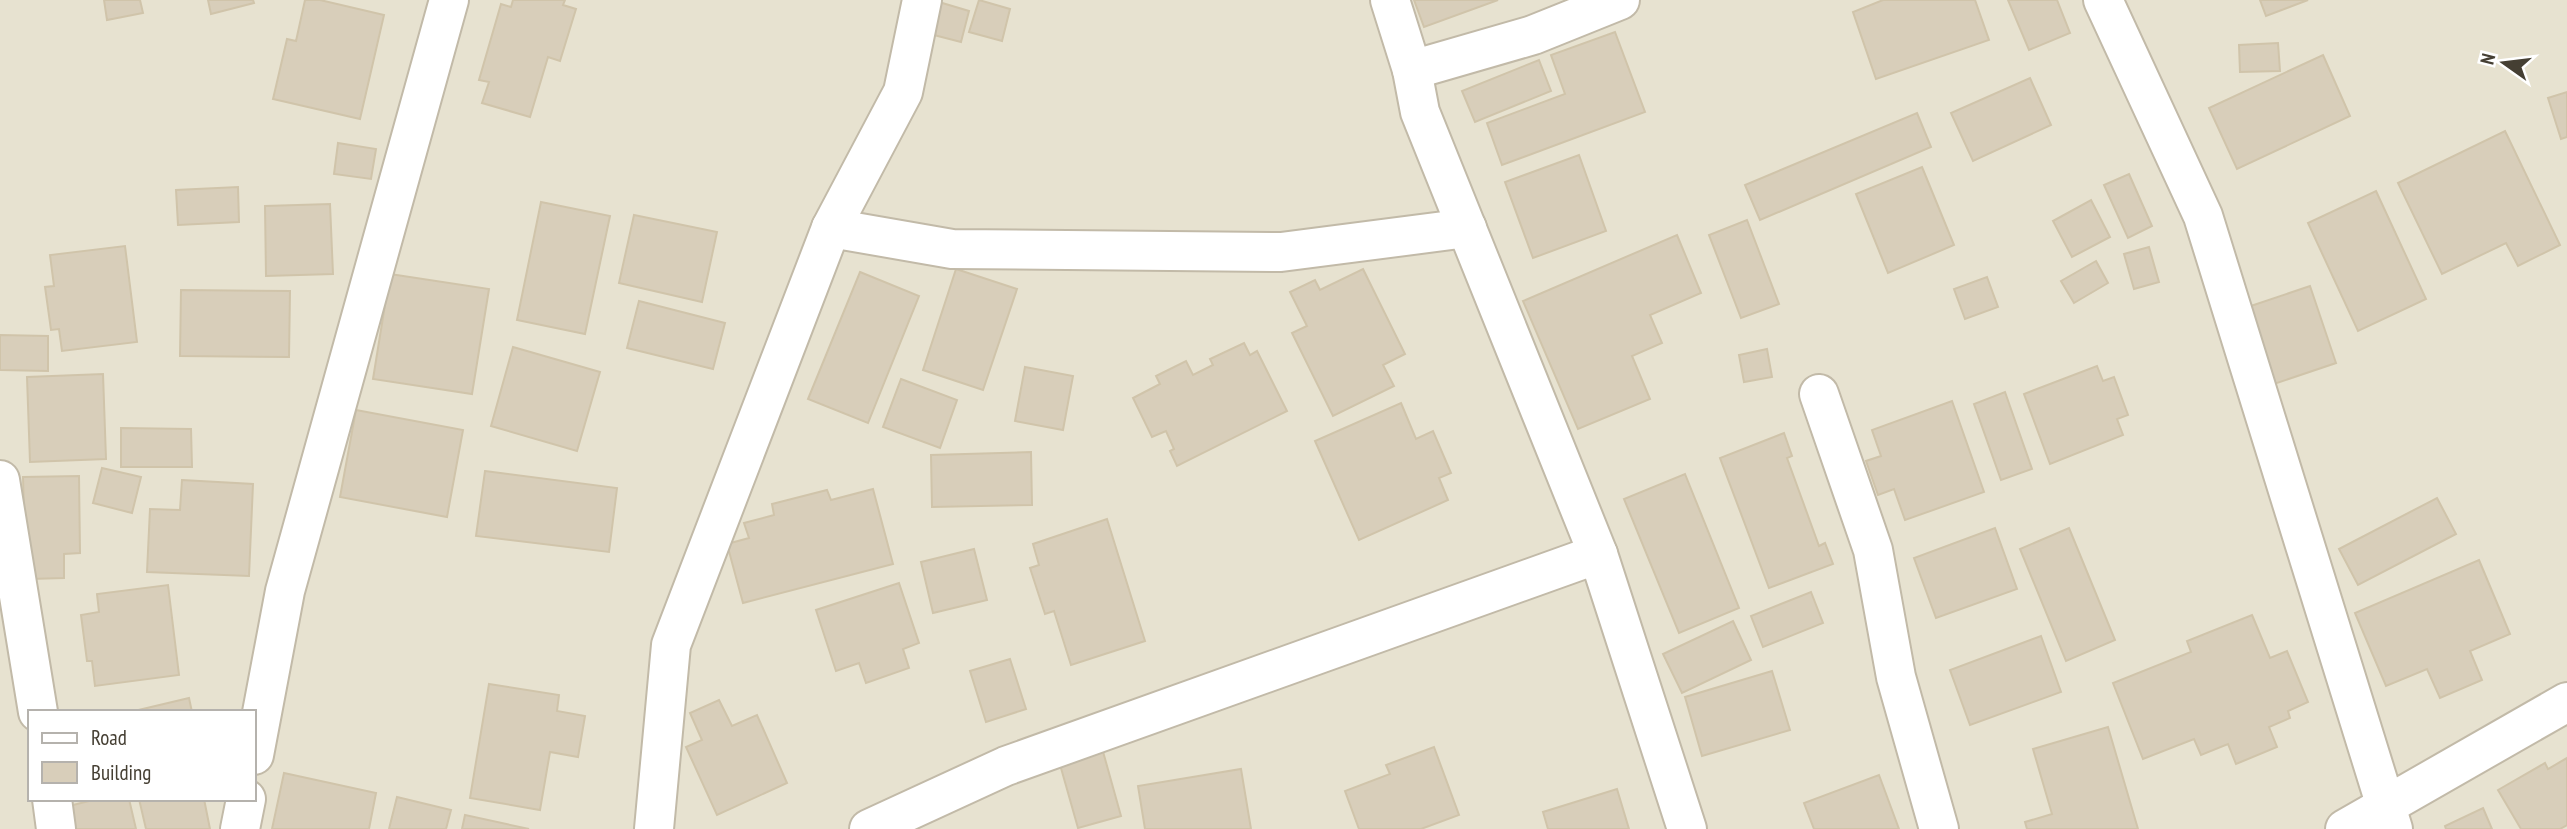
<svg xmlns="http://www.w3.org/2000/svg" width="2567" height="829" font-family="'PT Sans Narrow',sans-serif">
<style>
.residential{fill:#e7e2d0;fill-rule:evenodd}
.building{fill:#d8ceba;stroke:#d0c4aa;stroke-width:2}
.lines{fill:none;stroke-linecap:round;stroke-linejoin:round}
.street-casing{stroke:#c2baa8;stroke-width:42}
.street{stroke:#fff;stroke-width:38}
</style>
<rect width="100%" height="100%" fill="#f3efe3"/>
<!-- residential -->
<path class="residential" d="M0,0H2567V829H0ZM30,712H254V799H30Z"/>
<!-- building -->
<g class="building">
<polygon points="104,0 140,0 143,13 107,20"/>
<polygon points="208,0 253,0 254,3 211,14"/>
<polygon points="305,0 320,0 384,15 360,119 273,99 287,39 296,41"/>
<polygon points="513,0 565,0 563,5 576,9 560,61 548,57 530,117 482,103 489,82 479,80 501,4 511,7"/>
<polygon points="979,0 1010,9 1002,41 969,32"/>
<polygon points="1414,0 1498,0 1424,27"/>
<polygon points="1975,0 1989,40 1876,79 1853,12 1883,0"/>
<polygon points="2008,0 2057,0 2070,33 2029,50"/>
<polygon points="2260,0 2308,0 2266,16"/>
<polygon points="939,2 969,11 961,42 930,34"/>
<polygon points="1615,32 1645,112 1502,165 1487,123 1565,94 1551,55"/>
<polygon points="2278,43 2280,71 2240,72 2239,45"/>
<polygon points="2323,55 2350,116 2237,169 2209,108"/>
<polygon points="1539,60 1551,91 1475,122 1462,91"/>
<polygon points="2030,78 2051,125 1973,161 1951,113"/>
<polygon points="2567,92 2567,137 2561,139 2548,98"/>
<polygon points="1917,113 1931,147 1760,220 1745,185"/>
<polygon points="2505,131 2560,245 2518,266 2506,243 2442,274 2398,183"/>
<polygon points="338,143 376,149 371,179 334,174"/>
<polygon points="1579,155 1606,231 1533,258 1505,182"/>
<polygon points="1922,167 1954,245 1888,273 1856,194"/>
<polygon points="2129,174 2152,226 2128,238 2104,185"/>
<polygon points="238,187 239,222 178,225 176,190"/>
<polygon points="2376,191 2426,299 2358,331 2308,223"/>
<polygon points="2091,200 2110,237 2072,257 2053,221"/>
<polygon points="541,202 610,216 585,334 517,320"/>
<polygon points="330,204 333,274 266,276 265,206"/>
<polygon points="634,215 717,232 702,302 619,283"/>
<polygon points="1747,220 1779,304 1741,318 1709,235"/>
<polygon points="1677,235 1701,293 1650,315 1662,343 1632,356 1650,399 1578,429 1523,301"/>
<polygon points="125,246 137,342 62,351 59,329 51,330 45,287 54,286 50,255"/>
<polygon points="2149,247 2159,282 2134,289 2124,254"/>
<polygon points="2096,261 2108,283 2074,303 2061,281"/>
<polygon points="956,269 1017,289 983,390 923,370"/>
<polygon points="1363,269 1405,354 1383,365 1394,386 1333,416 1292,333 1307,326 1290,292 1315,280 1320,290"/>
<polygon points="860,272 919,296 868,423 808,399"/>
<polygon points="390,274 489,289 472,394 373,379"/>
<polygon points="1987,277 1998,307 1965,319 1954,289"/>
<polygon points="2310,286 2336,363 2268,386 2242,309"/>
<polygon points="181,290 290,291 289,357 180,356"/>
<polygon points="639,301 725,323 713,369 627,348"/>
<polygon points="0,335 48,336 48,371 0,370"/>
<polygon points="1244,343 1250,355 1257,351 1287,411 1177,466 1170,451 1174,449 1166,431 1152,437 1133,398 1160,384 1156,376 1186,361 1193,375 1213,365 1210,359"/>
<polygon points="513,347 600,372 577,451 491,426"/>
<polygon points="1767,349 1772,377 1744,382 1739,355"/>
<polygon points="2097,366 2103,381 2114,377 2128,415 2117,419 2123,435 2050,464 2024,394"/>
<polygon points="1025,367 1073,376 1063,430 1015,421"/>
<polygon points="103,374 106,459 30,462 27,377"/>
<polygon points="901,379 957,400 940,448 883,427"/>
<polygon points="2005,392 2032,469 2001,480 1974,404"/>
<polygon points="1952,401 1984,492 1905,520 1894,489 1878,495 1866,461 1881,456 1872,430"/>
<polygon points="1401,403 1416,439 1433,431 1451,473 1439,478 1448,500 1359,540 1315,441"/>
<polygon points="356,410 463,430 447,517 340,497"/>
<polygon points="121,428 191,429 192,467 121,467"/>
<polygon points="1784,433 1792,456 1787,458 1819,546 1825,543 1833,564 1769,588 1720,458"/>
<polygon points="1031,452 1032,505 932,507 931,455"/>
<polygon points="102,468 141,477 132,513 93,503"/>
<polygon points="485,471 617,488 609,552 476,536"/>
<polygon points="1685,474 1739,608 1679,633 1624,499"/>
<polygon points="79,476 80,553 64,554 64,578 30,579 25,552 23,477"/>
<polygon points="182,480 253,484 249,576 147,572 150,509 180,510"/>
<polygon points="873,489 893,564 743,603 727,544 749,538 744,523 774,515 772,504 827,490 831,500"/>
<polygon points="2437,498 2456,534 2358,585 2339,549"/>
<polygon points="1107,519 1145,641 1071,665 1054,611 1045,614 1030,568 1039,565 1033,544"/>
<polygon points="1995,528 2017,589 1936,618 1914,558"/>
<polygon points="2069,528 2115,640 2066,661 2020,549"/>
<polygon points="974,549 987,600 933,613 921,562"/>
<polygon points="2479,560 2510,634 2470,651 2482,680 2440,698 2427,669 2386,686 2355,613"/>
<polygon points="899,583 919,643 903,649 909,668 866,683 859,663 836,671 816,610"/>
<polygon points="168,585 179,675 95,686 92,661 87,661 81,615 99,612 97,594"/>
<polygon points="1811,592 1823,623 1763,647 1751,616"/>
<polygon points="2252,615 2270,658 2287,651 2308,702 2288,711 2290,718 2269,727 2277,747 2236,764 2228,744 2201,755 2194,739 2143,759 2113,683 2191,652 2187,641"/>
<polygon points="1733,621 1751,660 1682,693 1663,654"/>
<polygon points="2041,636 2061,692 1970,725 1950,670"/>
<polygon points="1010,659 1026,709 986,722 970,671"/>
<polygon points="1772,671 1790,730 1702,756 1685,697"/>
<polygon points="489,684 559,695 557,711 585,716 578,757 550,752 540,810 470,798"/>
<polygon points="189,698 192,712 130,712"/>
<polygon points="719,700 732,726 757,715 787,783 717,815 686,747 702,740 690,713"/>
<polygon points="2108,727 2138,829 2027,829 2025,822 2052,814 2033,749"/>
<polygon points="1434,747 1459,815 1421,829 1359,829 1345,791 1390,774 1386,765"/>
<polygon points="1102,748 1121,816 1078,828 1059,761"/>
<polygon points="2567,758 2567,825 2560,829 2521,829 2498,790 2545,763 2548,769"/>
<polygon points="1241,769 1251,829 1145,829 1138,786"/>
<polygon points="284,773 376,793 369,829 272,829"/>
<polygon points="1879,775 1899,829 1814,829 1804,803"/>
<polygon points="1617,789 1629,829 1548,829 1543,812"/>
<polygon points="397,797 451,810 446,829 389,829"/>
<polygon points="97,799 129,799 136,829 66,829 61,808"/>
<polygon points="139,799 204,799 210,829 146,829"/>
<polygon points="2483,808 2492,829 2446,829 2445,826"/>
<polygon points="465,815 529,829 462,829"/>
</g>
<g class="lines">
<defs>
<g id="street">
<polyline points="1390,0 1412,70"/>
<polyline points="1620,0 1533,35 1412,70 1420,112 1598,554 1687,829"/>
<polyline points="2103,0 2203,216 2393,829"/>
<polyline points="831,228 952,249 1281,252 1467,228"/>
<polyline points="1819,394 1873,550 1896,677 1939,829"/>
<polyline points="0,480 38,712"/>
<polyline points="254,755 285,591 449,0"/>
<polyline points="52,799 56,829"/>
<polyline points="240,829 246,799"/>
<polyline points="654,829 671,645 831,228 903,92 922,0"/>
<polyline points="869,829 1006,766 1598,554"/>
<polyline points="2345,829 2567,702"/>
</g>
</defs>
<!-- street casing -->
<use href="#street" class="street-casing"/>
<!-- street -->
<use href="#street" class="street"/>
</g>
<!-- legend -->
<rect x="28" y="710" width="228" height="91" fill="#ffffff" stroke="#b5b2ad" stroke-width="2"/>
<rect x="42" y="733" width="35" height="10" fill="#ffffff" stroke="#b5b2ad" stroke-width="2"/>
<text x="91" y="745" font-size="21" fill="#453f33">Road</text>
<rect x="42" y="762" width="35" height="21" fill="#d8ceba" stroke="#b5b2ad" stroke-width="2"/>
<text x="91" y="780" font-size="21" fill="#453f33">Building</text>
<!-- north arrow -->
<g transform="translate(2504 63) rotate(284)" stroke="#ffffff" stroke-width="5" paint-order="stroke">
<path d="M0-5L12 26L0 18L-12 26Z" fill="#453f33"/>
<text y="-10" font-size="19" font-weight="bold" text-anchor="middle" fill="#453f33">N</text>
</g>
</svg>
